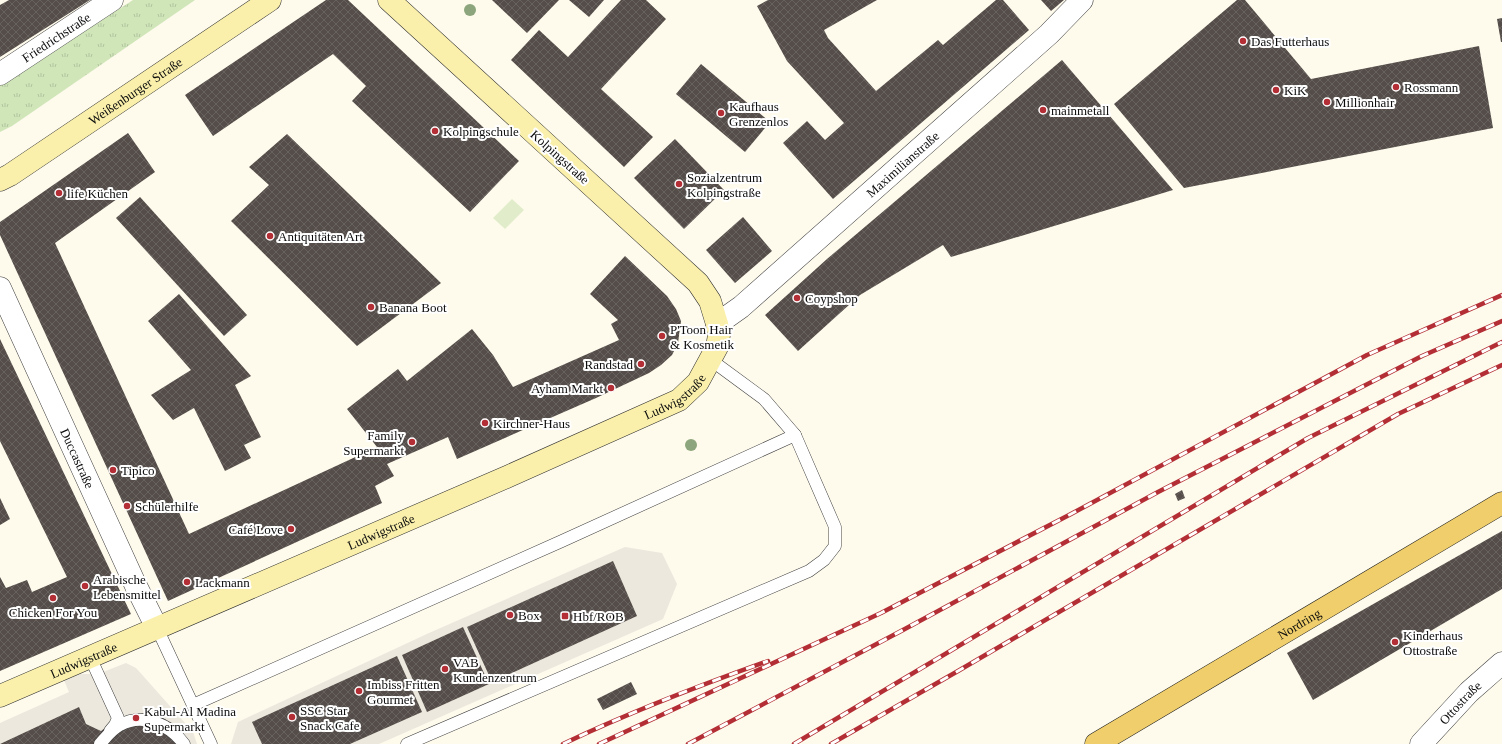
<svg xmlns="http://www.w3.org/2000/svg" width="1502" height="744" font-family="Georgia,serif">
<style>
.park{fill:url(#park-tufts)}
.pitch{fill:#e1edca}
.plaza{fill:#ede8dd;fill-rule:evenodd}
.building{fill:url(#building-cross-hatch)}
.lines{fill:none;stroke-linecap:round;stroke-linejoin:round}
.lane-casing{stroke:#3f3f3f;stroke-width:13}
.street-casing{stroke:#3f3f3f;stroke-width:23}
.secondary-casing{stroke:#2e2e2e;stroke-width:23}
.primary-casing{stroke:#1d1d1d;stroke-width:23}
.lane{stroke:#fff;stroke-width:12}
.street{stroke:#fff;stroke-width:22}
.secondary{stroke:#faf0ac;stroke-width:22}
.primary{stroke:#efce6b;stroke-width:22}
.rail-casing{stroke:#b32e35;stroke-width:4.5}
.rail{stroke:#fff;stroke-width:3;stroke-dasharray:9;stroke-linecap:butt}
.tree{fill:#8ca57c}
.poi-dot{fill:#b32e35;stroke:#fff;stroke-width:1.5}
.labels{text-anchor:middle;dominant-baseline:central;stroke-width:4;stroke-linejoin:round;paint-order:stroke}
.street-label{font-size:13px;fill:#0c0c0c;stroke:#fff}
.poi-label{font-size:13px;fill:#0c0c0c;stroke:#fff;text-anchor:start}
</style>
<defs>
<pattern id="park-tufts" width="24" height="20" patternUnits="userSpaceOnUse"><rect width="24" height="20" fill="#d0e6b9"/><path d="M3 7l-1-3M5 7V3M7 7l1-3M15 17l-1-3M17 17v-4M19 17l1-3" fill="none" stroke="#b1c49e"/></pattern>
<pattern id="building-cross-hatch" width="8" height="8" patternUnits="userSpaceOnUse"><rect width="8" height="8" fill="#544d49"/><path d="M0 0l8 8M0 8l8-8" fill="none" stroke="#68625f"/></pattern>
</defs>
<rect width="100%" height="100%" fill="#fefaec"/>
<!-- park -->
<polygon class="park" points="133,0 195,0 12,126 0,132 0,86"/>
<!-- pitch -->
<polygon class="pitch" points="512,199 524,210 505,229 493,218"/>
<!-- plaza -->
<g class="plaza">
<path d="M625,547L662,553L677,584L663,619L379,744H231L238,722L429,633ZM463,627L489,684L427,711L402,655Z"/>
<polygon points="126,663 136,668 193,732 197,744 188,744 184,735 172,723 163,718 147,713 130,715 118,718 101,731 86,724 79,707 0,744 0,723 69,692 64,680 77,674 98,674"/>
</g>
<!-- building -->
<g class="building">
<polygon points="9,0 90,0 0,57 0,5"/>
<polygon points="326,0 348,0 519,161 470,212 352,101 366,86 333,54 213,136 185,95"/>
<polygon points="492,0 559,0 527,33"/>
<polygon points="569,0 604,0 589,17"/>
<polygon points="621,0 646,0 666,19 601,89 653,137 624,167 511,60 539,30 568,57"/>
<polygon points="768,0 877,0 824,30 828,38 876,91 938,40 943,45 996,0 1003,0 1029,30 833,199 783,143 807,121 825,140 844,123 787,61 757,6"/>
<polygon points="1041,0 1064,0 1051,11"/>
<polygon points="1237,0 1245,0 1311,79 1479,46 1493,128 1184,188 1114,104"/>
<polygon points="1502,18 1502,42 1501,42 1497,19"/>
<polygon points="1062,60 1173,190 951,257 943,245 860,295 798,351 765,315 827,259"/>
<polygon points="701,64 770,122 745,152 676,94"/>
<polygon points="128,133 155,172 55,243 189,534 377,447 347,409 398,369 407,381 472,329 493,355 513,387 619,340 611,324 618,320 590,294 625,256 667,296 676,309 681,321 678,343 672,355 661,365 649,373 596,398 457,459 448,437 387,464 394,476 375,486 382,503 168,601 0,235 0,222"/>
<polygon points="287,134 441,283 357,346 231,221 269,185 249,167"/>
<polygon points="675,139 724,190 684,229 634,178"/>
<polygon points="140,197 247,315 224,336 116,218"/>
<polygon points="743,217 772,251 735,283 706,250"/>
<polygon points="179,294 251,376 235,385 261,437 244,445 251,458 225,471 194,408 173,420 151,395 191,370 148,321"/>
<polygon points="0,339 131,614 0,671 0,577 6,588 27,580 32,592 67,577 0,441"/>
<polygon points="1182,490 1185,498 1178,501 1175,494"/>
<polygon points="0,498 10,519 0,525"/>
<polygon points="1502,531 1502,589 1313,700 1287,653"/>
<polygon points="613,561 637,616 492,682 467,627"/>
<polygon points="463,627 489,684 427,712 402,655"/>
<polygon points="397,656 422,712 350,744 262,744 252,722"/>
<polygon points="631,682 637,694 603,710 597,699"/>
<polygon points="79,707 86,724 101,731 118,718 130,715 147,713 163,718 172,723 184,735 188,744 0,744"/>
</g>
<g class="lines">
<defs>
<g id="lane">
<polyline points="157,628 211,744"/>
<polyline points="90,657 118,718 115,725 110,731"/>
<polyline points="193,705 562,541 795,435"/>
<path d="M100,744C106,737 112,729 120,725C143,712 170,725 184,744"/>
<polyline points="407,744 809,571 824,560 835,546 835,527 795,435 764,399 711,360"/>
</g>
<g id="street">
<path id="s1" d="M0,74L112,0"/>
<path id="s2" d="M0,288L136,586L157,628"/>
<path id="s3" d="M717,324L741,307L1049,34L1082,0"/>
<path id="s4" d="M1421,744L1469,692L1502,663"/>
</g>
<g id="secondary">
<path id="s5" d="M0,180L10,175L270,0"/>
<path id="s6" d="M0,696L509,476L679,400L698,382L717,347L719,335L717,324L710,301L698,283L389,0"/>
</g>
<g id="primary">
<path id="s7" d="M1096,744L1502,503"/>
</g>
</defs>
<!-- lane casing -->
<use href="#lane" class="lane-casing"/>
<!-- street casing -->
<use href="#street" class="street-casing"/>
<!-- secondary casing -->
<use href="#secondary" class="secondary-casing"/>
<!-- primary casing -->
<use href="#primary" class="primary-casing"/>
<!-- lane -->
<use href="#lane" class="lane"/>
<!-- street -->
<use href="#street" class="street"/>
<!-- secondary -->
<use href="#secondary" class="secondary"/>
<!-- primary -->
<use href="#primary" class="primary"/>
<defs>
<g id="rail">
<path d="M563,744C630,712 698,686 768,661"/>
<polyline points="599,744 881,613 1071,514 1367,355 1502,295"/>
<polyline points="688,744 903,630 1158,492 1422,356 1502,321"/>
<polyline points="794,744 1308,438 1502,342"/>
<polyline points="831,744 958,671 1398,414 1502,365"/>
</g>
</defs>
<!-- rail casing -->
<use href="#rail" class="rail-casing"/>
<!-- rail -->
<use href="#rail" class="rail"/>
</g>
<!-- trees -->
<g class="tree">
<circle cx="470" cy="10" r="6"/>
<circle cx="691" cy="445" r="6"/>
</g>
<!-- markers -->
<g class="poi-dot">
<circle cx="1243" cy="41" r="4"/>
<circle cx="1396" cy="87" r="4"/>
<circle cx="1276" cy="90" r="4"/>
<circle cx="1327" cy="102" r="4"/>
<circle cx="1043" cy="110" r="4"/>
<circle cx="721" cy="113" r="4"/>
<circle cx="435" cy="131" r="4"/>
<circle cx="679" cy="184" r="4"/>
<circle cx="59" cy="193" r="4"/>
<circle cx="270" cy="236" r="4"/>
<circle cx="797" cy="298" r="4"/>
<circle cx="371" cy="307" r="4"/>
<circle cx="662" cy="336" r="4"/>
<circle cx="641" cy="364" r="4"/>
<circle cx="611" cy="388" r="4"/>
<circle cx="485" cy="423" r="4"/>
<circle cx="412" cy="442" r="4"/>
<circle cx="113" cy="470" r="4"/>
<circle cx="127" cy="506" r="4"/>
<circle cx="291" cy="529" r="4"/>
<circle cx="187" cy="582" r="4"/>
<circle cx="85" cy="586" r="4"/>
<circle cx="53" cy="598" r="4"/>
<circle cx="510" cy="615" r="4"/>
<rect x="561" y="612" width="8" height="8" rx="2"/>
<circle cx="1395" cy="642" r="4"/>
<circle cx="445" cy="669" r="4"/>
<circle cx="359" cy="691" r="4"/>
<circle cx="292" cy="717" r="4"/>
<circle cx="136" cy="718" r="4"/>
</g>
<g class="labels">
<!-- street labels -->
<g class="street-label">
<text stroke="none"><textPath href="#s1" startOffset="67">Friedrichstraße</textPath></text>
<text stroke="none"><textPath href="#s5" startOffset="162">Weißenburger Straße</textPath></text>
<text transform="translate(560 157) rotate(42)">Kolpingstraße</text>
<text stroke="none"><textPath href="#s3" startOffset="245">Maximilianstraße</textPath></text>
<text stroke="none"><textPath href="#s6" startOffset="739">Ludwigstraße</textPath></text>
<text stroke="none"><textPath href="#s2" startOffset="187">Duccastraße</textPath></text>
<text stroke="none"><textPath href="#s6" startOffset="415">Ludwigstraße</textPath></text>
<text stroke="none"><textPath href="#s7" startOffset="236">Nordring</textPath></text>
<text stroke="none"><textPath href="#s6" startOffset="91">Ludwigstraße</textPath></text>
<text stroke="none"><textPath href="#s4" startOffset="57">Ottostraße</textPath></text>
</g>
<!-- poi labels -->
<g class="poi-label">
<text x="1251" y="41">Das Futterhaus</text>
<text x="1404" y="87">Rossmann</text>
<text x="1284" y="90">KiK</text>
<text x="1335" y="102">Millionhair</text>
<text x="729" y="106">Kaufhaus<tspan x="729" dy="15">Grenzenlos</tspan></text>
<text x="1051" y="110">mainmetall</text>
<text x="443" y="131">Kolpingschule</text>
<text x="687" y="177">Sozialzentrum<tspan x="687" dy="15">Kolpingstraße</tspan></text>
<text x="67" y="193">life Küchen</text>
<text x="278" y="236">Antiquitäten Art</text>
<text x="805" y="298">Coypshop</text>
<text x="379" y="307">Banana Boot</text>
<text x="670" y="329">P'Toon Hair<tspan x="670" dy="15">&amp; Kosmetik</tspan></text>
<text x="633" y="364" text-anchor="end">Randstad</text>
<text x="603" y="388" text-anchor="end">Ayham Markt</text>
<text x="493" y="423">Kirchner-Haus</text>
<text x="404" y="435" text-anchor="end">Family<tspan x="404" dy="15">Supermarkt</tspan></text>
<text x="121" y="470">Tipico</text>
<text x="135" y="506">Schülerhilfe</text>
<text x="283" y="529" text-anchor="end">Café Love</text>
<text x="93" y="579">Arabische<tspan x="93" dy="15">Lebensmittel</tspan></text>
<text x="195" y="582">Lackmann</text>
<text x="53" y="612" text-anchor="middle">Chicken For You</text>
<text x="518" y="615">Box</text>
<text x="573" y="616">Hbf/ROB</text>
<text x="1403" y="635">Kinderhaus<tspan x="1403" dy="15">Ottostraße</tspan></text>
<text x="453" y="662">VAB<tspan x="453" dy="15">Kundenzentrum</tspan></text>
<text x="367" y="684">Imbiss Fritten<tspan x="367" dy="15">Gourmet</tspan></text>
<text x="300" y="710">SSC Star<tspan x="300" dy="15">Snack Cafe</tspan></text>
<text x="144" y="711">Kabul-Al Madina<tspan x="144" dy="15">Supermarkt</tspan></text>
</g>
</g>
</svg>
